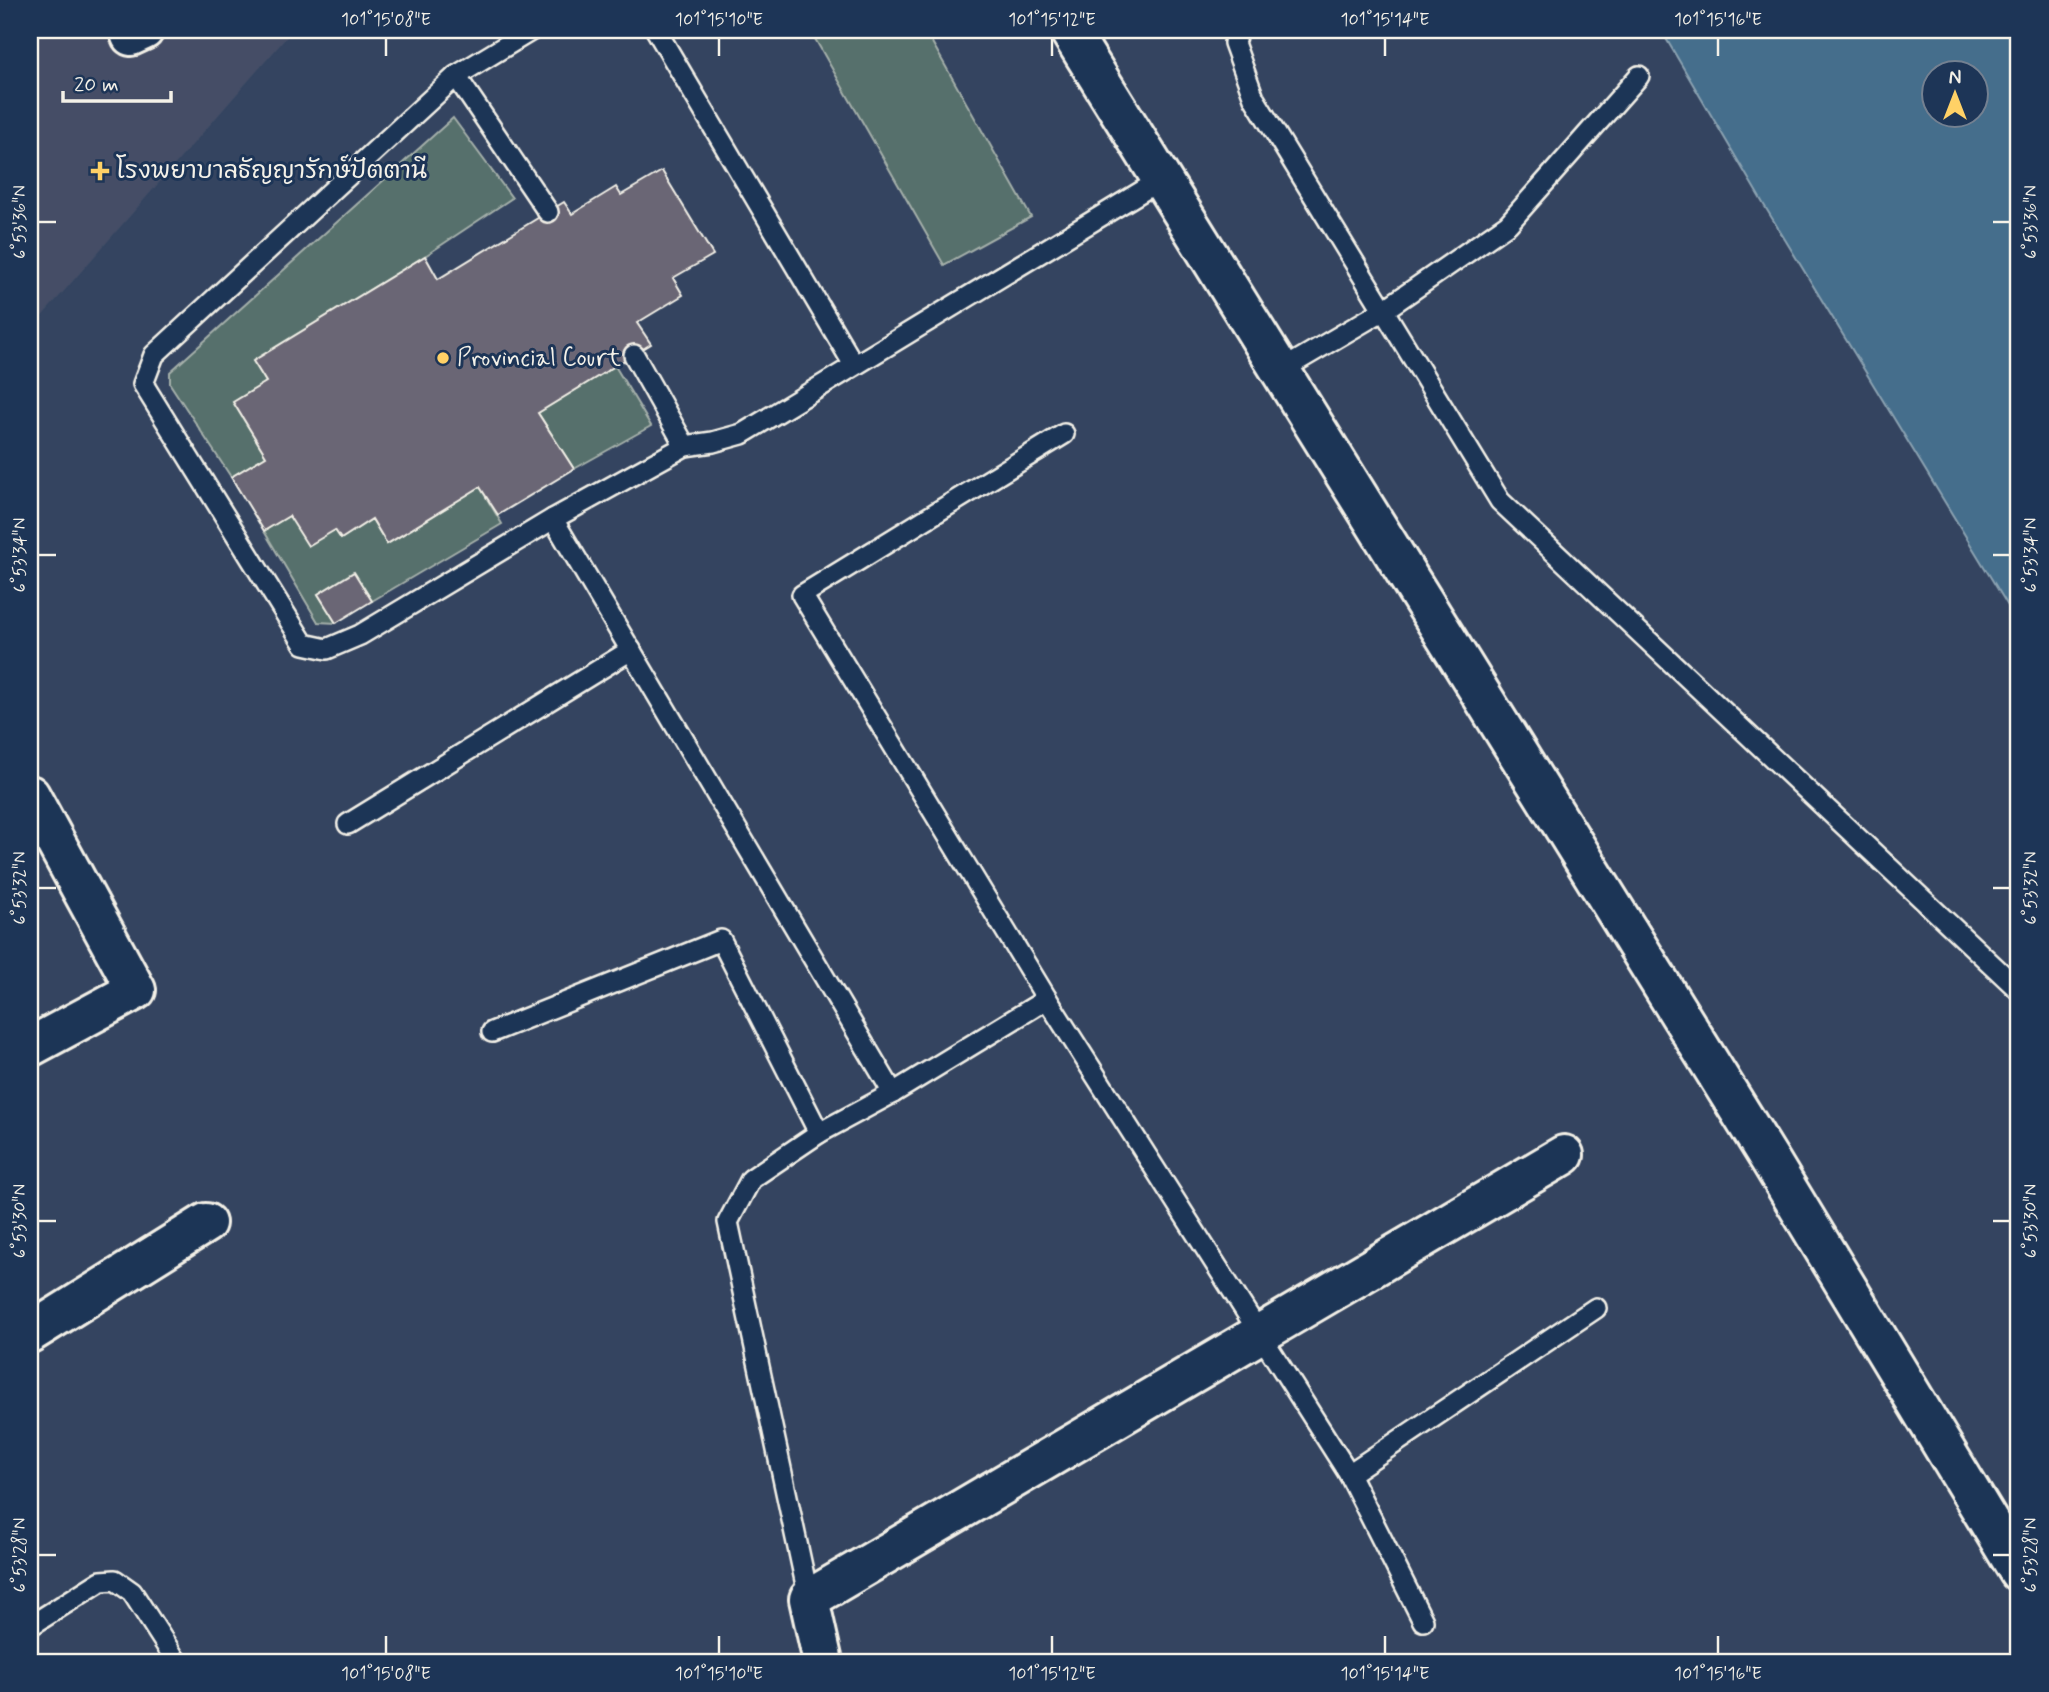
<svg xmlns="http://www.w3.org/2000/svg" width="2049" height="1692" font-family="Mynerve,'Playpen Sans Thai',sans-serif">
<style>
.built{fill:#444e66}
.green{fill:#566f6c;stroke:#a5b0aa;stroke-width:2}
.water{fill:#456e8c;stroke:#8ba2b1;stroke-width:2;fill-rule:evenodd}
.building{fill:#6a6674;stroke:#f4f1e8;stroke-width:2}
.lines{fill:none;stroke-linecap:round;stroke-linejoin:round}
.service-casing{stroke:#f4f1e8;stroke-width:24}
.minor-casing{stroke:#f4f1e8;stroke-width:44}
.tertiary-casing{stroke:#f4f1e8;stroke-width:44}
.service{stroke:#1d3557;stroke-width:19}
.minor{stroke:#1d3557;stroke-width:38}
.tertiary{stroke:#1d3557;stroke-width:38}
.ticks{fill:none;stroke:#f4f1e8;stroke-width:2.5}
.poi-dot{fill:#ffd166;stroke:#1d3557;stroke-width:2.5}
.labels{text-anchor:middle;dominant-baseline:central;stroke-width:6;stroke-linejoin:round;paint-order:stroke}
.poi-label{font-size:24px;fill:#f4f1e8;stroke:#1d3557;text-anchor:start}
.neatline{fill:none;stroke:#f4f1e8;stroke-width:2.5}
.ticks-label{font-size:18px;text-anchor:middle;fill:#f4f1e8}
</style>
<rect width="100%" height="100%" fill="#344460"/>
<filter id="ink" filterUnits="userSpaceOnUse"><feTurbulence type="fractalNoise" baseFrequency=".0143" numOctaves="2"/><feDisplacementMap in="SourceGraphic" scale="14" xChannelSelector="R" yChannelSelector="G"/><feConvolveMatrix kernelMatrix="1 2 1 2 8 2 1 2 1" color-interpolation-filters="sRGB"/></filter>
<g filter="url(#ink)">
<!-- built -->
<polygon class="built" points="30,30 293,30 37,322 30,312"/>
<!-- green -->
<g class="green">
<polygon points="810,30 925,30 1031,217 944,265"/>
<polygon points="453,118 512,198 425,256 254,360 266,382 266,456 231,477 170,384 170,372"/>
<polygon points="615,366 651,426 574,469 538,413"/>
<polygon points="480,487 502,524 372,601 353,572 318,594 336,623 318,622 264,531 289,516 335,530 341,539 372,519 387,544"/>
</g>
<!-- water -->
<path class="water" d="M1661,30H2019V624L1764,205ZM1934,74H1976V116H1934Z"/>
<!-- building -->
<g class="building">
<polygon points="662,171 713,255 673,278 683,295 637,323 651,344 538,413 574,469 498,515 480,487 387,544 372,519 341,539 335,530 308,546 289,516 264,531 231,477 266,456 233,402 266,382 253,361 425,256 438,279 564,202 572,214 616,187 621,195"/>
<polygon points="354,572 372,601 336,623 318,594"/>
</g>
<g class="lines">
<defs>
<g id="service">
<polyline points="532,30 456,76 154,355 143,384 304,644 327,649 360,635 553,519 685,446 713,442 742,434 1162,179"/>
<polyline points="656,30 854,365"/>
<polyline points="1238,30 1234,43 1254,98 1500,501 2019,990"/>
<polyline points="456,76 548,212"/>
<polyline points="634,355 685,446"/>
<polyline points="1280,371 1384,310 1508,224 1639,76"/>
<polyline points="1064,434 802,595 1047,999 1349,1474 1423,1621"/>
<polyline points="553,519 893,1093"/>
<polyline points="348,824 631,650"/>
<polyline points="492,1032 721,940 819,1133"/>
<polyline points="1349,1474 1596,1308"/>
<polyline points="809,1599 728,1222 751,1179 819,1133 893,1093 1047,999"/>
<polyline points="30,1626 101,1581 115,1580 132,1592 177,1662"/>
</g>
<g id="minor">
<polyline points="129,30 131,36 144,30"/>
<polyline points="30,795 136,990 30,1047"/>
<polyline points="30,1333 206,1223"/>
<polyline points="823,1662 809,1599 1564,1155"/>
</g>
<polyline id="tertiary" points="1069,30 1770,1160 2019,1572"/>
</defs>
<!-- service casing -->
<use href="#service" class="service-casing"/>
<!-- minor casing -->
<use href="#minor" class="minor-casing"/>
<!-- tertiary casing -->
<use href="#tertiary" class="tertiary-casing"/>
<!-- service -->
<use href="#service" class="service"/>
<!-- minor -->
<use href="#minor" class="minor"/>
<!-- tertiary -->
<use href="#tertiary" class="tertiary"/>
</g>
</g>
<!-- ticks -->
<path class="ticks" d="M386,38V56M719,38V56M1052,38V56M1385,38V56M1718,38V56M38,222H56M1993,222H2010M38,555H56M1993,555H2010M38,888H56M1993,888H2010M38,1221H56M1993,1221H2010M38,1555H56M1993,1555H2010M386,1636V1654M719,1636V1654M1052,1636V1654M1385,1636V1654M1718,1636V1654"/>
<!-- markers -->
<g class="poi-dot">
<path d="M96.5 160.5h7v7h7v7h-7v7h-7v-7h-7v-7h7z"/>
<circle cx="443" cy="358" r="7"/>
</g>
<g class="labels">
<!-- poi labels -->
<g class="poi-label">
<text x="116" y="171">โรงพยาบาลธัญญารักษ์ปัตตานี</text>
<text x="457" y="358">Provincial Court</text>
</g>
</g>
<!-- margin -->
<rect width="2049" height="1692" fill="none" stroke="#1d3557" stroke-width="77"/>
<!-- north arrow -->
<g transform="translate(1955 94)"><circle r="33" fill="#1d3557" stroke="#738091" stroke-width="2"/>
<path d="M0-5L12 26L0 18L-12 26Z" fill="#ffd166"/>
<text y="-10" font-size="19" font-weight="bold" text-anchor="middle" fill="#f4f1e8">N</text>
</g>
<!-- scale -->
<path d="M63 91v10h108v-10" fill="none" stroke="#f4f1e8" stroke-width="3.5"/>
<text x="74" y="91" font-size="21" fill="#f4f1e8" stroke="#1d3557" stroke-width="5" paint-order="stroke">20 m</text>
<rect x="38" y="38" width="1972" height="1616" class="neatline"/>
<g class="ticks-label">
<text x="386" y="25">101°15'08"E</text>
<text x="719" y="25">101°15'10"E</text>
<text x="1052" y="25">101°15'12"E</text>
<text x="1385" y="25">101°15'14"E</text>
<text x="1718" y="25">101°15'16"E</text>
<text transform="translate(19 222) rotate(-90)" y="6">6°53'36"N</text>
<text transform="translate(2030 222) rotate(-90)" y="6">6°53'36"N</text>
<text transform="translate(19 555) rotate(-90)" y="6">6°53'34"N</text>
<text transform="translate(2030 555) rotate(-90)" y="6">6°53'34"N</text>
<text transform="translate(19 888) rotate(-90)" y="6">6°53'32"N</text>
<text transform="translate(2030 888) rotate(-90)" y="6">6°53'32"N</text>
<text transform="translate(19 1221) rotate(-90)" y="6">6°53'30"N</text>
<text transform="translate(2030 1221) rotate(-90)" y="6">6°53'30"N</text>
<text transform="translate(19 1555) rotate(-90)" y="6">6°53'28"N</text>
<text transform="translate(2030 1555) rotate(-90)" y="6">6°53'28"N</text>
<text x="386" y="1679">101°15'08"E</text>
<text x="719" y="1679">101°15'10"E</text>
<text x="1052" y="1679">101°15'12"E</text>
<text x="1385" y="1679">101°15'14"E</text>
<text x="1718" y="1679">101°15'16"E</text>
</g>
</svg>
